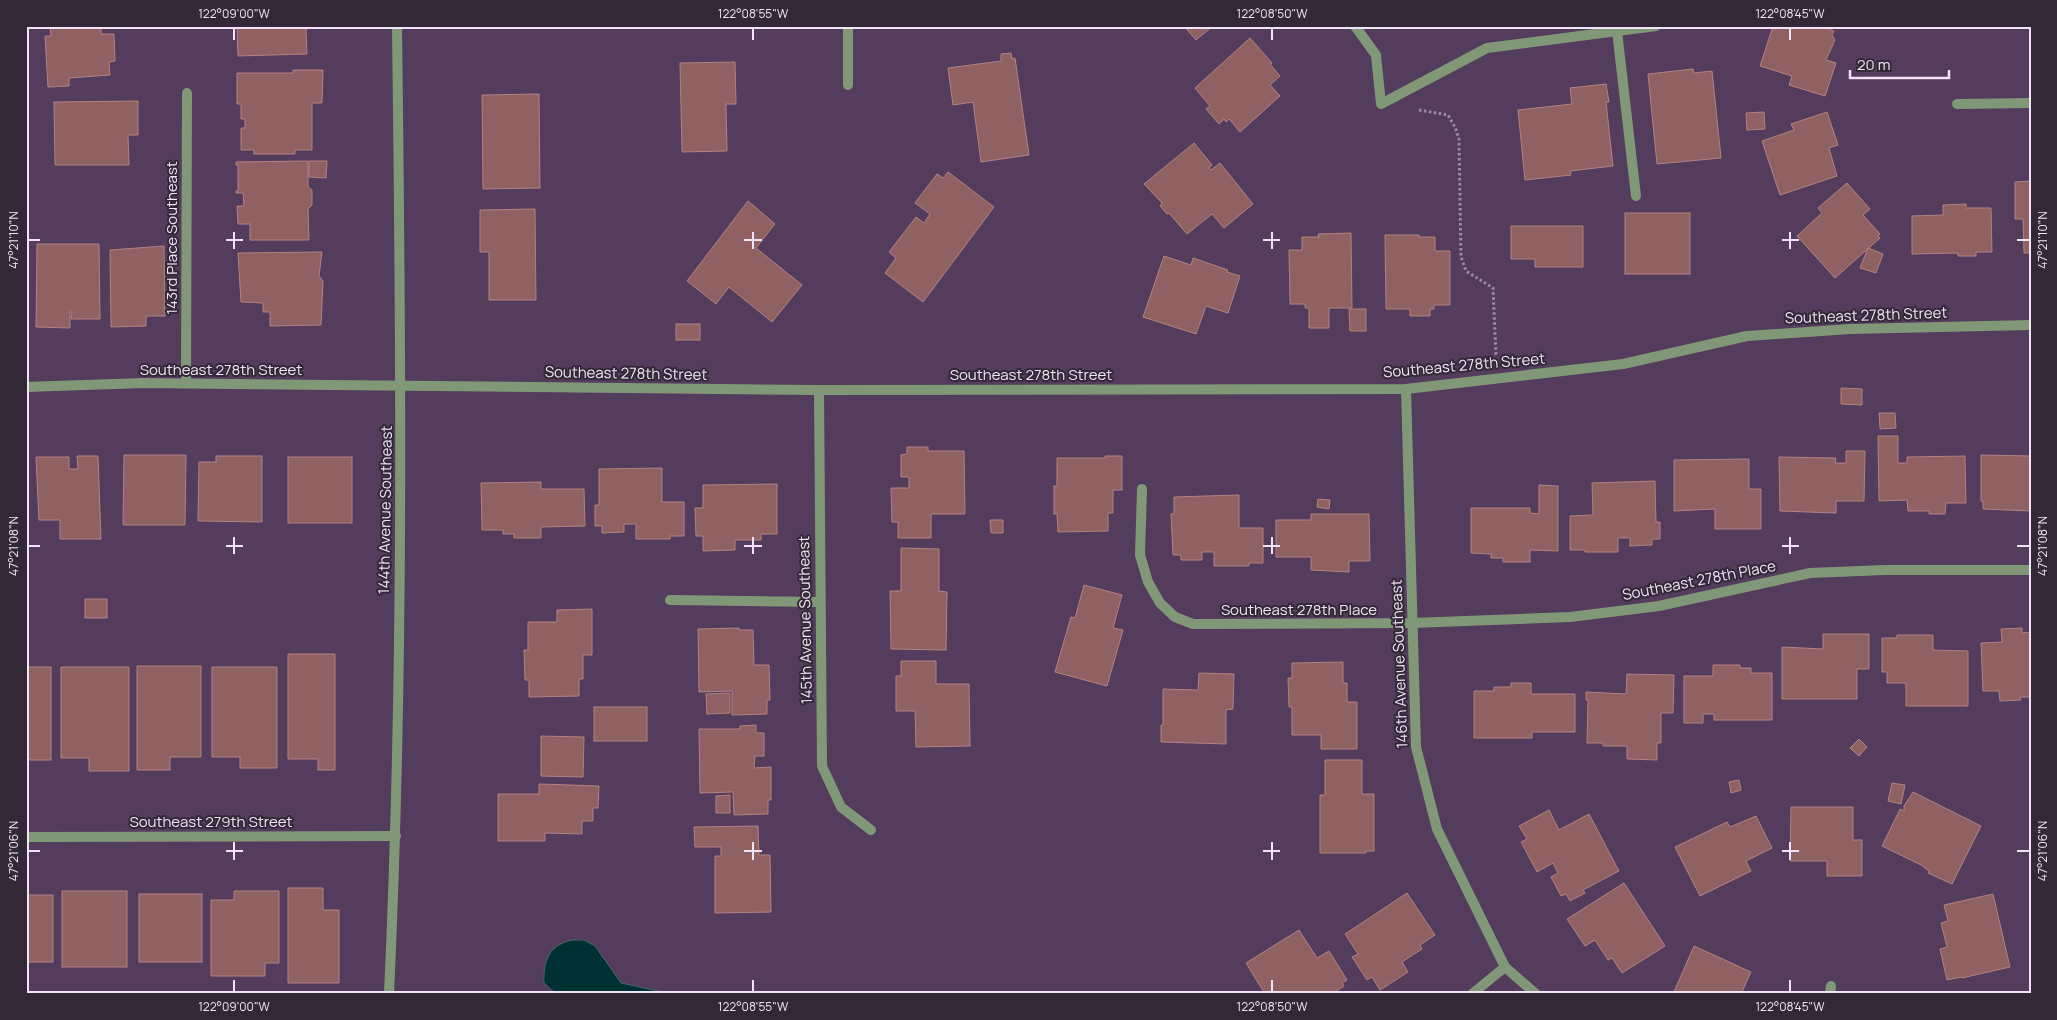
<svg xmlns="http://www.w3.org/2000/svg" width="2057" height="1020" font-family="Manrope,sans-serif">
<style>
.water{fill:#003132;stroke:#49676d}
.building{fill:#906163;stroke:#b38283}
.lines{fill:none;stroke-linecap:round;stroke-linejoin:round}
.path{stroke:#9d8aa4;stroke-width:3;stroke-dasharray:2.5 2.5;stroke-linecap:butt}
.service{stroke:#819878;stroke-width:10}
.minor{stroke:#819878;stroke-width:10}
.tertiary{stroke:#819878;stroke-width:10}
.ticks{fill:none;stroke:#f2e4f8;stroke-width:2}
.labels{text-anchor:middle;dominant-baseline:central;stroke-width:4;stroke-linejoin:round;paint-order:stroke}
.street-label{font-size:15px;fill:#f2e4f8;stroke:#332837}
.neatline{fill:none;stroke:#f2e4f8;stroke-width:2}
.ticks-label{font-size:12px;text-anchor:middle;fill:#f2e4f8}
</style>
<rect width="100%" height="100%" fill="#543c5c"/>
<!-- water -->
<path class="water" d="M572,940H584L595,946L621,983L672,994H556L544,983C543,961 549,945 572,940Z"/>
<!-- building -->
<g class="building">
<polygon points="50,26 101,26 101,34 114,34 115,61 109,62 110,75 69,78 69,86 48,87 45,36 51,36"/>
<polygon points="237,26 311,26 306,30 307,54 238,56"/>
<polygon points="1184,26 1213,26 1196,40"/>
<polygon points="1773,26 1820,26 1834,31 1832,35 1835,40 1826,60 1836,63 1825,96 1789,85 1792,76 1760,66"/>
<polygon points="1250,38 1272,63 1270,64 1280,76 1270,85 1280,96 1240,132 1229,119 1226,122 1224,119 1219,124 1206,109 1210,106 1195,88"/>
<polygon points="1011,53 1012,59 1015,58 1029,155 981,162 973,102 953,105 948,68 1001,61 1001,54"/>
<polygon points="735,62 736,104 726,104 727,151 682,152 680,63"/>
<polygon points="1693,69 1694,73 1712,71 1721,158 1657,164 1648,74"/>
<polygon points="293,70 323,70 322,103 312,103 312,150 295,150 295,154 254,154 254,150 241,150 241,128 245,128 245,119 241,119 241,104 237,104 237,73 293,73"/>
<polygon points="1606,84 1609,102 1606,102 1613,166 1570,171 1571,175 1525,180 1518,110 1572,104 1570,88"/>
<polygon points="539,94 540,188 483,189 482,95"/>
<polygon points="138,101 138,135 128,135 129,165 55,165 54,102"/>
<polygon points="1764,112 1765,129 1747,130 1746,113"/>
<polygon points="1827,112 1838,145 1829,148 1837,176 1780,195 1762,141 1794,130 1791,124"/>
<polygon points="1194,143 1212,165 1209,168 1211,170 1220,163 1253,204 1224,228 1212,214 1187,234 1169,213 1167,214 1160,206 1162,203 1144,184"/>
<polygon points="308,161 308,187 312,190 312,205 308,209 309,240 250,240 250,224 238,224 237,206 244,206 243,193 236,193 236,191 238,191 238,165 236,165 236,162"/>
<polygon points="309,161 327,161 326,178 309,177"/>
<polygon points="948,172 994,207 923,302 885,273 896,258 889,252 916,217 924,223 930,214 915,203 937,174 943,178"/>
<polygon points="2031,181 2031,253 2024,253 2023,219 2015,219 2015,182"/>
<polygon points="1847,183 1870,209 1863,215 1880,234 1878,236 1880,238 1835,278 1797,236 1822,213 1818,208"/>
<polygon points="748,201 775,224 756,248 802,285 772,322 729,287 716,304 687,281"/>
<polygon points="1966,204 1966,208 1991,208 1992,252 1976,252 1976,256 1958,256 1958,253 1912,254 1912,216 1943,215 1943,205"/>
<polygon points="535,209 536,300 489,300 489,252 480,252 480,210"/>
<rect x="1625" y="213" width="65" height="61"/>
<polygon points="1511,226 1583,226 1583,267 1535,267 1535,259 1511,259"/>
<polygon points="1351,233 1352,308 1329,308 1329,328 1309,328 1309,308 1305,308 1305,304 1290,304 1289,250 1302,250 1302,237 1319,237 1318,234"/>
<polygon points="1385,235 1419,235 1419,237 1435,237 1435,251 1450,251 1450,305 1434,305 1434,309 1430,309 1430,316 1410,316 1410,309 1386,309"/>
<polygon points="37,244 99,244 100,319 71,319 72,312 70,312 70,328 36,327"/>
<polygon points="164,246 165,316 146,316 146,326 111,327 110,250"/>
<polygon points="1868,248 1883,254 1876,273 1860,268"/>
<polygon points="322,252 319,276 323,281 321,325 270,326 270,312 263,312 263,303 241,302 238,253"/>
<polygon points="1164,256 1191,265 1193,258 1228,270 1227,272 1240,276 1228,313 1206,306 1196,334 1143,317"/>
<polygon points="1349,309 1366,309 1366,331 1350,331"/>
<rect x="676" y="324" width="24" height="16"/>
<polygon points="1841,388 1862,389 1862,405 1841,404"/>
<polygon points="1879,413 1895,413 1896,428 1880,429"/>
<polygon points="1878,436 1898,436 1898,463 1907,463 1907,457 1965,456 1966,503 1946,503 1945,514 1929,514 1929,511 1908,511 1907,500 1879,501"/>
<polygon points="907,447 928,447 928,451 964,451 965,514 931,514 931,538 898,538 898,522 892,522 891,488 909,488 909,477 901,477 901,455 907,454"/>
<polygon points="1846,451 1865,451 1864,501 1836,501 1836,513 1780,511 1779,457 1836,458 1835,463 1846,463"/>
<polygon points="124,455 186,455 185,525 123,525"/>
<polygon points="1981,455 2031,456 2031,511 1983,509 1983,501 1981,501"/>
<polygon points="77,456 98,456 101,539 60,539 60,520 39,520 36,457 69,457 69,469 78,469"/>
<polygon points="216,456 262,456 262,522 198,521 199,462 216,462"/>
<polygon points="1105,456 1122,456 1122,490 1113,490 1113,513 1108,513 1108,531 1058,532 1057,514 1054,514 1054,486 1057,486 1057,458 1105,458"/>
<rect x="288" y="457" width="64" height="66"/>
<polygon points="1749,459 1749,489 1761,489 1761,529 1715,529 1715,509 1674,511 1674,460"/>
<polygon points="662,468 662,502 684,502 684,536 670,536 670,539 636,539 636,524 624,524 624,532 602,533 602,526 595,526 595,505 599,505 599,469"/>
<polygon points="1655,481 1656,522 1660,522 1660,539 1652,539 1652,545 1630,546 1630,538 1618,538 1618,552 1585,552 1585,550 1570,550 1570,516 1593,515 1592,483"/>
<polygon points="541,482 541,489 584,489 585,526 541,527 541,538 514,538 514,534 503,534 503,530 482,530 481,483"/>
<polygon points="777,484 777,534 761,534 761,540 735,540 735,550 703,551 703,536 696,536 695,508 703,508 703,485"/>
<polygon points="1539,485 1558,486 1558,551 1530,550 1530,562 1503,562 1503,558 1491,558 1491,554 1471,553 1471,508 1530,508 1530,513 1539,514"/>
<polygon points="1239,495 1239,528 1263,528 1263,563 1249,563 1249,566 1214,566 1214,552 1202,552 1202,560 1181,560 1181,555 1173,555 1171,514 1174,514 1174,497"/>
<polygon points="1318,499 1330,500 1329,509 1317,507"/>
<polygon points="1311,514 1369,514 1370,561 1349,561 1349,572 1311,570 1311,557 1276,557 1276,520 1311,520"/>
<polygon points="990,520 1003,520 1003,533 991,533"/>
<polygon points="901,548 939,549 939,591 947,592 946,650 891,649 890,591 901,591"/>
<polygon points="1084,585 1122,595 1113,628 1123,630 1107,686 1055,672 1071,617 1075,618"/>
<rect x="85" y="599" width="22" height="19"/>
<polygon points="592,609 592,655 583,655 583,679 579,679 579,696 529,697 529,680 525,680 524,650 528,650 528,622 557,622 557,610"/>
<polygon points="739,628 739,630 753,630 754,665 769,665 770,700 767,700 767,714 732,715 732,691 699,692 698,629"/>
<polygon points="2022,628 2022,633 2031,632 2031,697 2020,697 2021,700 2000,701 1999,691 1983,691 1981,643 2002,642 2001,629"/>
<polygon points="1823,634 1869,634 1869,669 1857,669 1857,699 1782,699 1782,647 1823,649"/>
<polygon points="1897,635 1933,635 1933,650 1968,651 1968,706 1906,706 1906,683 1887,683 1887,672 1882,672 1882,638 1897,638"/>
<polygon points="288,654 335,654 335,770 318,770 318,759 288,759"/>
<polygon points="901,661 936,661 936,684 969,684 970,746 916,747 915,711 896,711 896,676 901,676"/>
<polygon points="1343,662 1343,683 1347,683 1347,702 1357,702 1357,749 1321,749 1321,735 1292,735 1292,707 1289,707 1288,678 1292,678 1292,663"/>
<polygon points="1713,665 1740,665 1740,668 1751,668 1751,673 1772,673 1772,720 1714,720 1714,714 1703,714 1703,723 1684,723 1684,676 1713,676"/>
<polygon points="137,666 201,666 201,757 170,757 170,770 137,770"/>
<rect x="26" y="667" width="25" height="93"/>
<polygon points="61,667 129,667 129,771 89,771 89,758 61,758"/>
<polygon points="212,667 277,667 277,768 240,768 240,757 212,757"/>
<polygon points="1199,673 1234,674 1233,709 1226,710 1226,744 1161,742 1161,725 1163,725 1163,689 1198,690"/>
<polygon points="1627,674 1674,675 1673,713 1661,713 1661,743 1657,743 1657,760 1627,759 1627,746 1603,746 1603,743 1587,743 1588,700 1586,700 1586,692 1626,694"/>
<polygon points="1511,683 1531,683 1531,694 1575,694 1575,732 1532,732 1532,738 1474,738 1474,691 1494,691 1494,687 1511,687"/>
<polygon points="730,693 730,713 707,714 706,694"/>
<rect x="594" y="707" width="53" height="34"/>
<polygon points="756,725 756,733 764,733 764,756 755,756 754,768 771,767 771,800 768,800 768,814 734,815 733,792 700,793 699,729 740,729 740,726"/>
<polygon points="541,736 584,737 583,777 541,776"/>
<polygon points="1859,739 1867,747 1859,756 1850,748"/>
<polygon points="1325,760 1362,760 1362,794 1374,794 1374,851 1366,851 1366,853 1320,853 1320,795 1325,795"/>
<polygon points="1739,780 1741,790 1731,793 1729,782"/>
<polygon points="1892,783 1905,785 1901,804 1888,801"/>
<polygon points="539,784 599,786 598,808 593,808 593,821 582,821 582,834 545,833 545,841 498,841 498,794 539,794"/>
<polygon points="1913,792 1981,826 1952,884 1928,873 1929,871 1921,865 1882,846 1900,809 1904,811 1904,806"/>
<polygon points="730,795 730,813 716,813 716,796"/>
<polygon points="1791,807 1853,807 1853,840 1862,840 1862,876 1827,876 1827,861 1790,861"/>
<polygon points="1549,810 1559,830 1589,814 1619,871 1583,890 1585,893 1570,901 1566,894 1561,896 1551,877 1558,873 1553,863 1537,872 1521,842 1527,839 1519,826"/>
<polygon points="1756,816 1772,848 1746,861 1751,871 1700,896 1675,847 1727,822 1730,827"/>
<polygon points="758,826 759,855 770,855 771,912 715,913 715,856 721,856 721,847 695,847 694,827"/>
<polygon points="1624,883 1665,946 1622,973 1612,958 1608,960 1595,940 1585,946 1567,919"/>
<polygon points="288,888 323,888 323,910 339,910 339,983 288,983"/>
<rect x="62" y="891" width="65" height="76"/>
<polygon points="234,891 279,891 279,963 265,963 265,976 211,976 211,900 234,900"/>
<polygon points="1407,893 1435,935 1420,945 1422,949 1402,962 1408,972 1380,990 1372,977 1367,980 1352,957 1358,954 1345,934"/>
<rect x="139" y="894" width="63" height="68"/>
<polygon points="1993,894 2010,967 1962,978 1961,977 1947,980 1940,949 1947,947 1941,923 1948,921 1944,905"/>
<rect x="26" y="895" width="27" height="67"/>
<polygon points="1299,930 1317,958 1329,951 1347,980 1342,983 1344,986 1332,994 1308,994 1306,991 1301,994 1265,994 1246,963"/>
<polygon points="1694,946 1751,972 1741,994 1673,994"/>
</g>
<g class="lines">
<!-- path -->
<polyline class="path" points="1419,110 1448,115 1455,127 1459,139 1461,257 1466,271 1493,288 1496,356"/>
<!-- service -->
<g class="service">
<polyline points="1617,31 1636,196"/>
<polyline points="1142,489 1140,555 1148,582 1160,603 1175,617 1193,624"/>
</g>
<!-- minor -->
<g class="minor">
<polyline points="1355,26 1376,55 1381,104 1487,48 1656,26"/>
<polyline points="848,85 848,26"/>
<polyline points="1957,104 2031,103"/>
<polyline points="186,383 187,93"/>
<polyline points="26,387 143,383 819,390 1406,389 1623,364 1747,336 1850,329 2031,325"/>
<polyline points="1406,389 1416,747 1437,829 1505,967 1536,994"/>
<polyline points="819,390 822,766 841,807 871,830"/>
<polyline points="670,600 820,602"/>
<polyline points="1193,624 1412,623 1570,617 1659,606 1810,573 1885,570 2031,570"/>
<polyline points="26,837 396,836"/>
<polyline points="1472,994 1505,967"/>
<polyline points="1830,994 1831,986"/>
</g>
<!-- tertiary -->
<path class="tertiary" d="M389,994C404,671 401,349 397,26"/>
</g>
<!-- ticks -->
<path class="ticks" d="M234,28V40M753,28V40M1272,28V40M1790,28V40M234,232V249M753,232V249M1272,232V249M1790,232V249M28,240H40M226,240H243M744,240H762M1263,240H1280M1782,240H1799M2017,240H2030M234,537V554M753,537V554M1272,537V554M1790,537V554M28,546H40M226,546H243M744,546H762M1263,546H1280M1782,546H1799M2017,546H2030M234,842V860M753,842V860M1272,842V860M1790,842V860M28,851H40M226,851H243M744,851H762M1263,851H1280M1782,851H1799M2017,851H2030M234,980V992M753,980V992M1272,980V992M1790,980V992"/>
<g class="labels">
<!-- street labels -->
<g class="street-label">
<text transform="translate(171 238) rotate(-90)">143rd Place Southeast</text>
<text transform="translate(1866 315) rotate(-2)">Southeast 278th Street</text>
<text transform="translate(1464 365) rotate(-5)">Southeast 278th Street</text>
<text x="221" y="369">Southeast 278th Street</text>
<text transform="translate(626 373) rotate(1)">Southeast 278th Street</text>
<text x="1031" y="374">Southeast 278th Street</text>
<text transform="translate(385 510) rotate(-89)">144th Avenue Southeast</text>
<text transform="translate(1699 580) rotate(-11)">Southeast 278th Place</text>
<text x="1299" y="609">Southeast 278th Place</text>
<text transform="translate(805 620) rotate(-91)">145th Avenue Southeast</text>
<text transform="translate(1399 664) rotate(-92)">146th Avenue Southeast</text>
<text x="211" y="821">Southeast 279th Street</text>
</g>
</g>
<!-- border -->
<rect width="2057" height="1020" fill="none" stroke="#332837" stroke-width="55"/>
<!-- scale -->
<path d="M1850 70v8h99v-8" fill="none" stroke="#f2e4f8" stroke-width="2.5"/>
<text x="1857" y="70" font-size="15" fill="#f2e4f8" stroke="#332837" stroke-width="4" paint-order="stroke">20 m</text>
<rect x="28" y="28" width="2002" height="964" class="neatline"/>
<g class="ticks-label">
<text x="234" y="18">122°09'00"W</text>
<text x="753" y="18">122°08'55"W</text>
<text x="1272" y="18">122°08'50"W</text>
<text x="1790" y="18">122°08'45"W</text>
<text transform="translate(14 240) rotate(-90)" y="4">47°21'10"N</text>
<text transform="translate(2043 240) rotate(-90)" y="4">47°21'10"N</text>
<text transform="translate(14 546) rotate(-90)" y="4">47°21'08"N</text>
<text transform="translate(2043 546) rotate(-90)" y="4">47°21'08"N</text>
<text transform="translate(14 851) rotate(-90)" y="4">47°21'06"N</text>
<text transform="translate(2043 851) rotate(-90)" y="4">47°21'06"N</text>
<text x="234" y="1011">122°09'00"W</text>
<text x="753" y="1011">122°08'55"W</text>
<text x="1272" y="1011">122°08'50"W</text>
<text x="1790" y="1011">122°08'45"W</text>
</g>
</svg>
